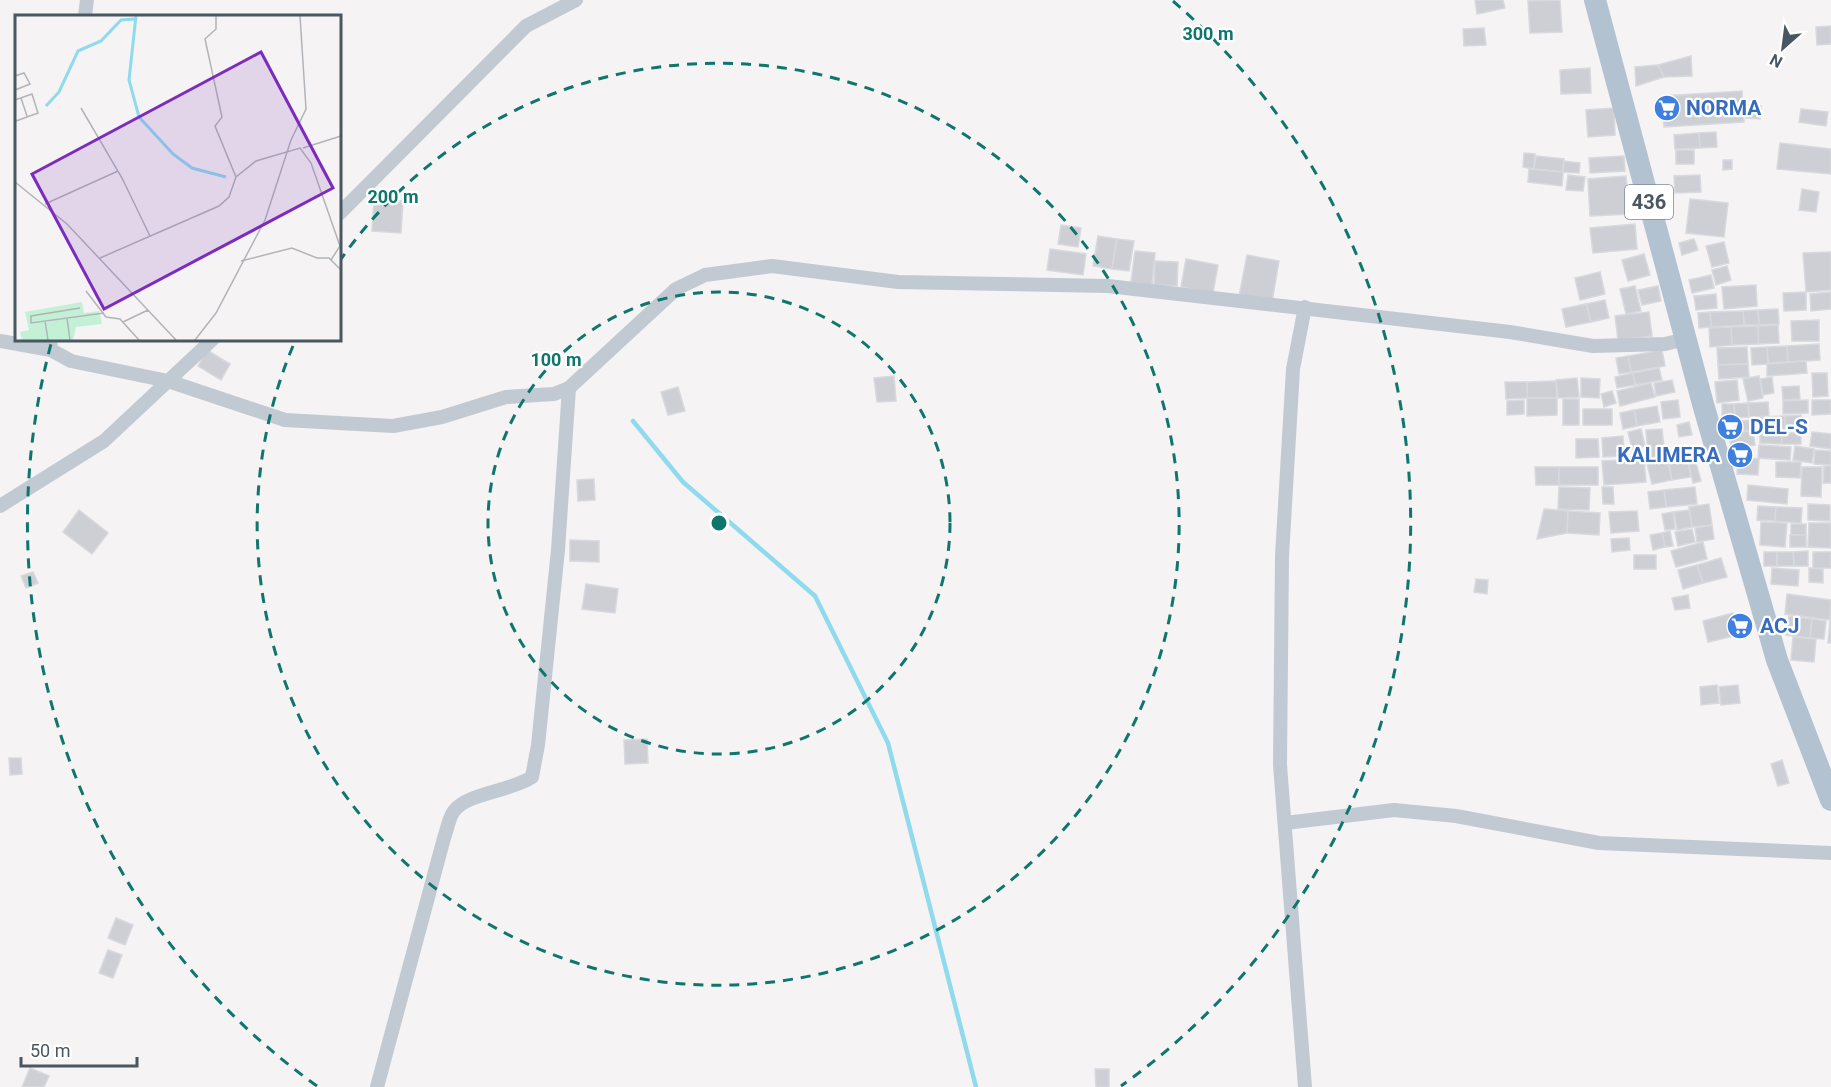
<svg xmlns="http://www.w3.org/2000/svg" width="1831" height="1087" font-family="Roboto,sans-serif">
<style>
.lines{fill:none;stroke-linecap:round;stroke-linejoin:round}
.stream{stroke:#90daee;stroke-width:4.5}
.building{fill:#cdcfd5;stroke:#d7d9de;stroke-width:1.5}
.minor{stroke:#c1cad2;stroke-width:14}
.primary{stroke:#b3c2d1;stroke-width:22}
.ring{fill:none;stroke:#0f766e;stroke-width:3;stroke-dasharray:10 8}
.labels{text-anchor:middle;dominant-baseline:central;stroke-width:4.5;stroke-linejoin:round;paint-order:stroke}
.shield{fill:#fff;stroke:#808990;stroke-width:1.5}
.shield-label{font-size:20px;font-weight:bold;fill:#4a5661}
.shop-label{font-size:21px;font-weight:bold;fill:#366cbe;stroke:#fff;text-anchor:start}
.inset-river{fill:none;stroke:#90daee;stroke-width:3}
.inset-road{fill:none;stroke:#b1b4b9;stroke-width:1.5}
.view{fill:#7b2cbf;fill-opacity:0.15;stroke:#7b2cbf;stroke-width:3}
.inset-edge{fill:none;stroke:#4a5661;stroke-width:3}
.centre{fill:#0f766e;stroke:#fff;stroke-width:3}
.ring-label{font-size:18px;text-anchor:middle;font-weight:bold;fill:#0f766e;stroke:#fff;stroke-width:4.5;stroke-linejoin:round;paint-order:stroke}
</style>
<rect width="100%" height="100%" fill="#f5f3f3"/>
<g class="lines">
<!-- stream -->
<polyline class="stream" points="633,421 683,482 815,596 888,743 976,1087"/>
</g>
<!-- building -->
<g class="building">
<polygon points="1475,0 1503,0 1505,8 1477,14"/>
<polygon points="1560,0 1562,32 1530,33 1528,1"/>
<polygon points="1831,26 1831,44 1817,45 1816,27"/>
<polygon points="1484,28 1486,45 1464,46 1463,29"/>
<polygon points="1691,56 1692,76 1664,77 1658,65"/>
<polygon points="1658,65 1664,77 1636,86 1635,67"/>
<polygon points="1590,68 1591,93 1561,94 1560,70"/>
<polygon points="1742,91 1744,122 1664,127 1662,96"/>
<polygon points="1746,105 1761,106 1760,119 1746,118"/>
<polygon points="1614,108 1615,135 1588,137 1586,110"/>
<polygon points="1801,109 1828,112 1826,126 1799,122"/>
<polygon points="1716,132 1717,147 1700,148 1699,133"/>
<polygon points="1699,133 1700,148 1675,149 1674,135"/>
<polygon points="1780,143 1831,149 1831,174 1777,169"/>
<rect x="1676" y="150" width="18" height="14"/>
<polygon points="1524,153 1535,154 1534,169 1523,167"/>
<polygon points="1536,156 1564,159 1563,172 1534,169"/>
<polygon points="1624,156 1625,171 1590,173 1589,158"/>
<polygon points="1723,160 1732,160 1732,169 1723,170"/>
<polygon points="1564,161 1580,163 1579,173 1563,172"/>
<polygon points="1529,169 1563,172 1562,186 1528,182"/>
<polygon points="1568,175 1585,177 1583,191 1566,190"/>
<polygon points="1700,175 1701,192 1675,193 1674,176"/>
<polygon points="1626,176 1629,214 1590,216 1588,179"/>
<polygon points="1802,189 1819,192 1816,212 1799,210"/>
<polygon points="374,199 403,201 401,233 372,231"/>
<polygon points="1690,199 1728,203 1724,237 1686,233"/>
<polygon points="1635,224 1637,249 1593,253 1590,228"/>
<polygon points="1061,225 1081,228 1078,247 1058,244"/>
<polygon points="1098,236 1117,239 1112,269 1093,266"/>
<polygon points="1117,239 1134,241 1129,271 1112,269"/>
<polygon points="1694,239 1698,250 1682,255 1679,243"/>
<polygon points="1724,242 1729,263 1712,267 1706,246"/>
<polygon points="1050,249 1086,254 1083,275 1047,270"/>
<polygon points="1135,251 1155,253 1152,285 1131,282"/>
<polygon points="1831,252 1831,290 1806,292 1803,253"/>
<polygon points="1644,254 1650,275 1628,281 1622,260"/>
<polygon points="1247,255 1279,261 1272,302 1239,296"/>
<polygon points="1186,259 1218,265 1213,293 1181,287"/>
<polygon points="1155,261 1178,262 1177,286 1154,285"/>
<polygon points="1727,266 1731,280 1716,285 1712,270"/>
<polygon points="1600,272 1605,294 1580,300 1575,278"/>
<polygon points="1711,275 1714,288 1692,293 1689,280"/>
<polygon points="1756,285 1757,306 1724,309 1722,287"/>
<polygon points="1635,286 1641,311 1626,314 1620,289"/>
<polygon points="1658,286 1661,301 1642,305 1638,290"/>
<polygon points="1806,292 1806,310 1784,311 1783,293"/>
<polygon points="1831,292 1831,309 1811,311 1810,294"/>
<polygon points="1716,294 1717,308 1696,310 1694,296"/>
<polygon points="1605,300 1609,318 1591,322 1586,304"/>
<polygon points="1586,304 1591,322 1566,327 1562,309"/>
<polygon points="1778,309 1779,324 1759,325 1758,310"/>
<polygon points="1758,310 1759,325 1744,325 1743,311"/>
<polygon points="1743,311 1744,325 1711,327 1710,312"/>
<polygon points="1649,312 1652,336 1618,340 1615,316"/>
<polygon points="1710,312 1711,327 1699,328 1698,313"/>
<polygon points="1819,320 1819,341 1792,341 1791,321"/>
<polygon points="1778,325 1779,343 1758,344 1758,326"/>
<polygon points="1758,326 1758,344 1732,345 1731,327"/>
<polygon points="1731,327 1732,345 1710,347 1709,328"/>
<polygon points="1819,344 1820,360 1788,362 1787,346"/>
<polygon points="1787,346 1788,362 1768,363 1767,347"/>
<polygon points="1747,347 1748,364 1718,365 1717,348"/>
<polygon points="1767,347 1768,364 1752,365 1751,348"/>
<polygon points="207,350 230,364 221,380 198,366"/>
<polygon points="1662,350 1665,366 1631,372 1628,356"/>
<polygon points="1628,356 1631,372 1619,374 1616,358"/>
<polygon points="1806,361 1807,373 1767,376 1767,364"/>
<polygon points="1748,364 1749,377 1719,379 1718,365"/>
<polygon points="1659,368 1662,380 1635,385 1633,373"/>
<polygon points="1633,373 1635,385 1617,388 1615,377"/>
<polygon points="1812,373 1827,373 1828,396 1813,397"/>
<polygon points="894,376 896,401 877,402 874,378"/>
<polygon points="1759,376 1763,398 1748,401 1743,379"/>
<polygon points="1772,377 1774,393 1763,395 1760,379"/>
<polygon points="1577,378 1579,397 1558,398 1556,380"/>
<polygon points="1581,378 1600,379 1599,398 1581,397"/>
<polygon points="1672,380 1675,392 1656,396 1654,383"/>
<polygon points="1737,380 1739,400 1717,403 1715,382"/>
<polygon points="1556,381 1557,398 1527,398 1527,382"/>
<polygon points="1505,382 1527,382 1527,398 1506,399"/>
<polygon points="1651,383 1655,397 1620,406 1617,391"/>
<polygon points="1799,386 1800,399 1783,400 1782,387"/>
<polygon points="678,387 685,411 668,415 661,392"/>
<polygon points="1612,391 1616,403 1604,407 1601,394"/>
<polygon points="1527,398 1557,398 1557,415 1527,416"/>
<rect x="1563" y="399" width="16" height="26"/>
<polygon points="1524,400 1524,414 1507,415 1507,401"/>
<polygon points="1678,400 1680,417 1663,419 1661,402"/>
<polygon points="1808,400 1808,413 1783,414 1783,401"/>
<polygon points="1812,400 1831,400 1831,414 1812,415"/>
<polygon points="1768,402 1769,416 1749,417 1748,403"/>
<polygon points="1748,403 1749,417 1735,418 1734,404"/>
<polygon points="1722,404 1734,404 1735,418 1722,419"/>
<polygon points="1657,406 1660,422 1637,426 1634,410"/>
<rect x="1583" y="409" width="29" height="16"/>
<polygon points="1634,410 1637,426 1623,429 1620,413"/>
<polygon points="1801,415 1802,429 1785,430 1785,416"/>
<polygon points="1785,416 1785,430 1760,431 1760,417"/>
<polygon points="1755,420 1756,430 1728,431 1727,422"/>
<polygon points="1689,422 1692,435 1679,437 1677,425"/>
<polygon points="1641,429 1645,446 1632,449 1628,432"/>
<polygon points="1662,429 1665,456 1648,458 1646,430"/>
<polygon points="1753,431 1755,445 1731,448 1729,433"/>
<polygon points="1760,432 1782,433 1782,444 1760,443"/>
<polygon points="1812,432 1831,434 1831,449 1810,446"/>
<rect x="1782" y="433" width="19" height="11"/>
<polygon points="1623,436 1624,456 1603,457 1602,438"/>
<polygon points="1576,439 1598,439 1599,457 1576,458"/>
<polygon points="1759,445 1791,447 1790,460 1758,458"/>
<polygon points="1795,446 1814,449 1812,463 1793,460"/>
<polygon points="1815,450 1831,451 1831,465 1814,464"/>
<polygon points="1738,457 1759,459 1758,475 1737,474"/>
<polygon points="1644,459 1646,482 1604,485 1602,461"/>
<polygon points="1667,459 1672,480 1652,484 1647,464"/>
<polygon points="1695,459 1701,481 1693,483 1688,461"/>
<polygon points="1688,461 1691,477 1672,480 1669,464"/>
<polygon points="1776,462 1801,462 1800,478 1776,477"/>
<polygon points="1824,466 1831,466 1831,483 1823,483"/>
<polygon points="1535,467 1559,467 1559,485 1536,485"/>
<rect x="1559" y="467" width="39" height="18"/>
<polygon points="1802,467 1822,467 1821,497 1801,496"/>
<polygon points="594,479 595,500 578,501 577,480"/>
<polygon points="1748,485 1788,489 1787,504 1747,500"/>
<polygon points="1559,487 1590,488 1589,510 1558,509"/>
<polygon points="1602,487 1613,487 1614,504 1603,504"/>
<polygon points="1695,487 1697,504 1666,507 1664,490"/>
<polygon points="1664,490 1666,507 1650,509 1648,492"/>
<polygon points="1709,504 1712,525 1692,527 1689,507"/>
<polygon points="1808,504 1830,505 1830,521 1808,520"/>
<polygon points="1758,506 1776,507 1775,521 1757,520"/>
<polygon points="1776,507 1802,508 1801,523 1775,521"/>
<polygon points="1544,509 1568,511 1567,533 1537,539"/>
<polygon points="79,510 108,533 92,554 63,532"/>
<polygon points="1689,510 1692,527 1677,530 1674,512"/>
<polygon points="1568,511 1600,513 1599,535 1567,533"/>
<polygon points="1637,511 1639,531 1611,533 1609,512"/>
<polygon points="1673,512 1675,529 1665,530 1662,514"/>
<polygon points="1761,522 1787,523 1785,547 1760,545"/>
<polygon points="1809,523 1831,523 1831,548 1808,547"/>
<rect x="1791" y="524" width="15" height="11"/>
<polygon points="1712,525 1714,539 1697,542 1695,528"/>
<polygon points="1692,529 1695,542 1678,546 1675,532"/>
<polygon points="1670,531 1673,546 1665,547 1662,533"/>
<polygon points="1662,533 1665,547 1653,550 1650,535"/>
<rect x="1790" y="535" width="16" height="12"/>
<polygon points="1629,538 1630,550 1612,552 1611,539"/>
<polygon points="570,540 599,541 599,562 570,561"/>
<polygon points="1703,542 1707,559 1676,567 1671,551"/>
<polygon points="1808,551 1808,566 1794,566 1793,552"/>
<rect x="1764" y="552" width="13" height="14"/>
<polygon points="1777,552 1793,552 1794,566 1777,566"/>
<rect x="1813" y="552" width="18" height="16"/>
<rect x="1634" y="555" width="22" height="14"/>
<polygon points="1721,558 1727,577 1703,583 1697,565"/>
<polygon points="1697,565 1703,583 1683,589 1678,570"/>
<polygon points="1772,568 1799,570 1798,586 1771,584"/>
<polygon points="1809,568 1823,569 1823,583 1809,582"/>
<polygon points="33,572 38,583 26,588 21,576"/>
<polygon points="1476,579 1488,580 1487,594 1474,592"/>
<polygon points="586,584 618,589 615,613 582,609"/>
<polygon points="1787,594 1831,600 1830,620 1785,614"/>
<polygon points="1688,595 1690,608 1675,610 1672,598"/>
<polygon points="1733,613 1738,635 1708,642 1703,621"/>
<polygon points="1789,616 1812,619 1810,638 1786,635"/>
<polygon points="1812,619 1826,621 1824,639 1810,638"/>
<polygon points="1830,621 1831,621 1831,643 1828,643"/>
<polygon points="1793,637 1816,639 1814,662 1791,660"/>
<polygon points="1717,685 1719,703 1701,705 1700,687"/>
<polygon points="1738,685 1740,703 1721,705 1719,687"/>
<polygon points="647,739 648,763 625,764 624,740"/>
<polygon points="9,758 21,758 22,774 10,775"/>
<polygon points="1782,760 1789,783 1778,786 1771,764"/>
<polygon points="116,918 133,925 125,945 108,938"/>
<polygon points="108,950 122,955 113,978 99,973"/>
<polygon points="30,1068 49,1076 44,1087 22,1087"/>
<polygon points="1095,1069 1109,1069 1109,1087 1096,1087"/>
</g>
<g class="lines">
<!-- minor -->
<g class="minor">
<polyline points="85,16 87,0"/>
<polyline points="339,214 526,26 576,0"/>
<polyline points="50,339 51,350 71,361 168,381 285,420 393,426 442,417 506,397 554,394 569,388 676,289 705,275 772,266 898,282 1108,286 1510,332 1593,346 1665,344 1686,339"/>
<polyline points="0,341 51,350"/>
<polyline points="0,506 104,441 213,339"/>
<polyline points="1285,823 1394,810 1456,816 1599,843 1831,853"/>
<path d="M377,1087L444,838C447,830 449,817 454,811C467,793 512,791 532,777L538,745L558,550L569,388"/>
<polyline points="1305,1087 1280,765 1282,556 1293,369 1305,307"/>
</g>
<!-- primary -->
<polyline class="primary" points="1595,0 1703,404 1777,660 1831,800"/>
</g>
<!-- distance rings -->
<g class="ring">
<circle cx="719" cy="523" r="231"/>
<path d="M339 262A461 461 0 1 1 296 339"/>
<path d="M317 1086A692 692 0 0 1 51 344M1173 1A692 692 0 0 1 1121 1086"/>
</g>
<!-- icons -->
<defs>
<symbol id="supermarket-disc" viewBox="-11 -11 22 22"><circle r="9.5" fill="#3f7fe0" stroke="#fff"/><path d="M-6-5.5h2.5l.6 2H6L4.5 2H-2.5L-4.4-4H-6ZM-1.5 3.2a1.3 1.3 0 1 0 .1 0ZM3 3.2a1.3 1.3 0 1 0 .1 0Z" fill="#fff"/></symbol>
</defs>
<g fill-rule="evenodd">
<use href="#supermarket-disc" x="1652" y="93" width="30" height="30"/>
<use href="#supermarket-disc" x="1715" y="412" width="30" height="30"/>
<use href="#supermarket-disc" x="1725" y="440" width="30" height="30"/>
<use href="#supermarket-disc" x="1725" y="611" width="30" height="30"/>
</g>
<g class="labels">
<!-- shield labels -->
<rect class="shield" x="1625" y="185" width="48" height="34" rx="4.5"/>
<g class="shield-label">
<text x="1649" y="202">436</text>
</g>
<!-- shop labels -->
<g class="shop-label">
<text x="1686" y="108">NORMA</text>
<text x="1750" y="427">DEL-S</text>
<text x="1720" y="455" text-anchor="end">KALIMERA</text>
<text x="1760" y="626">ACJ</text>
</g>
</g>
<!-- overview -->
<g transform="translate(15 15)">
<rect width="326" height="326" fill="#f5f3f3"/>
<path d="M67,287L69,298L84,296L87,309L61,312L58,325H7L5,317L14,315L10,297Z" fill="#c3f1d5"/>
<path class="inset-river" d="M121,1L114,65L124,102L158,139L177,153L211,162M31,91L44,77L63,36L86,26L106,5L119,4"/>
<path class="inset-road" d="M201,1V14L190,24L207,102L200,111L221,162M0,61L9,58L15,69L0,75M6,83L12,101M0,85L17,79L23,98L1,106M66,93L107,163L135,221M288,133L326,121M0,167L52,209L161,325M30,189L103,156M85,243L204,191L214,182L221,162L241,146L285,133L296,148L325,231L316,245M226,246L277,233L302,243H314L326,255M71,276L91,302L105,304L124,325M65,293L16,301V308L89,298M52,303L55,325M30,306L33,325M108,307L133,295M180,325L201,298L250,205L276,125L291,94L285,1"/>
<path class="view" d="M246,37L318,173L89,294L17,159Z"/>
<rect width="326" height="326" class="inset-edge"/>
</g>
<circle cx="719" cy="523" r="9" class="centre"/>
<g class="ring-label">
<text x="1208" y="40">300 m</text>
<text x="393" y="203">200 m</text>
<text x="556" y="366">100 m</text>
</g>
<!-- north arrow -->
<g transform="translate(1783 48) rotate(208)" stroke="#ffffff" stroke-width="4.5" paint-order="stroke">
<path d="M0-4.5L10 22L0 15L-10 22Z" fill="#4a5661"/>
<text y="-9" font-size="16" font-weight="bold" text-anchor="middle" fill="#4a5661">N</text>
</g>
<!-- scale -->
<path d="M21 1057v9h116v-9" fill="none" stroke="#4a5661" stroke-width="3"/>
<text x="30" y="1057" font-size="18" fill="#4a5661" stroke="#ffffff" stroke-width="4.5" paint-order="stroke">50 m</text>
</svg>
